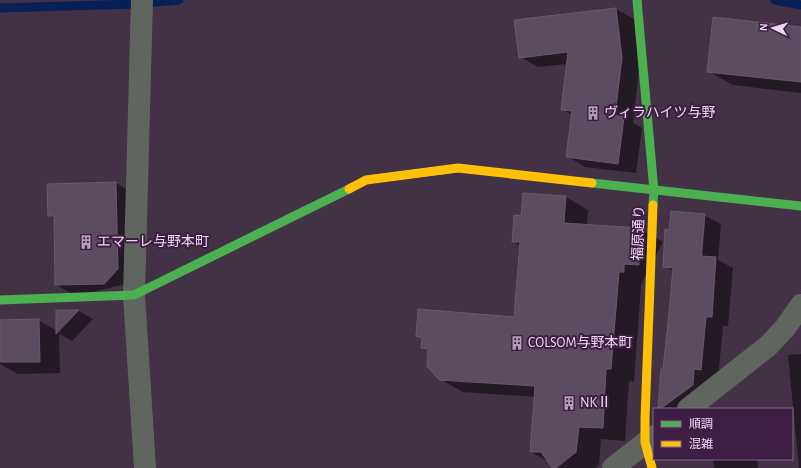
<svg xmlns="http://www.w3.org/2000/svg" width="801" height="468" font-family="'Alegreya Sans','Noto Sans JP',sans-serif">
<style>
.shadow{fill:#0007;fill-rule:evenodd}
.lines{fill:none;stroke-linecap:round;stroke-linejoin:round}
.stream{stroke:#072157;stroke-width:9}
.building{fill:#5c4c5f;stroke:#695a6b}
.street{stroke:#60665f;stroke-width:22}
.fast{stroke:#4caf50;stroke-width:9}
.slow{stroke:#ffc107;stroke-width:9}
.labels{text-anchor:middle;dominant-baseline:central;stroke-width:4;stroke-linejoin:round;paint-order:stroke}
.poi-label{font-size:14px;fill:#edd9f1;stroke:#3e1e44;text-anchor:start}
.street-label{font-size:14px;fill:#edd9f1;stroke:#3e1e44}
</style>
<rect width="100%" height="100%" fill="#433146"/>
<!-- shadow -->
<g class="shadow">
<polygon points="616,9 634,19 639,69 633,123 642,128 636,173 585,167 567,156 572,115 562,109 567,64 538,67 520,57"/>
<polygon points="801,28 801,93 733,85 708,71"/>
<polygon points="116,183 136,195 138,281 76,296 56,285 55,219 49,215"/>
<polygon points="566,197 588,210 587,226 640,229 663,242 641,285 634,382 629,381 625,441 601,439 599,465 595,468 553,468 549,462 531,452 536,397 463,392 440,379 429,351 422,347 423,339 417,336 515,318 521,246 513,242 522,217"/>
<path d="M704,215L721,224L718,260L733,268L728,326H723L718,379L690,409H659L674,272L665,266L670,231ZM703,221H705L702,261H700Z"/>
<polygon points="57,311 79,311 93,319 72,341 59,334 60,373 18,374 0,364 0,321 38,320 57,331"/>
<polygon points="801,354 801,468 799,468 788,355"/>
<polygon points="713,459 757,459 758,468 715,468 714,467"/>
</g>
<g class="lines">
<!-- stream -->
<g class="stream">
<polyline points="775,0 801,5"/>
<polyline points="0,8 136,4 179,0"/>
</g>
</g>
<!-- building -->
<g class="building">
<polygon points="616,8 622,58 615,115 624,117 618,164 566,157 572,111 561,110 568,52 519,58 514,20"/>
<polygon points="713,17 801,27 801,82 707,72"/>
<polygon points="116,182 118,269 104,284 55,285 54,216 48,216 47,184"/>
<polygon points="523,193 566,196 564,223 640,228 639,265 624,264 624,272 619,272 611,369 606,369 603,428 579,427 576,452 556,468 552,468 541,452 530,452 535,386 439,380 427,366 428,349 421,348 422,338 416,336 418,309 514,317 520,242 512,242 514,215 521,216"/>
<polygon points="671,211 705,214 701,256 716,257 712,317 706,317 701,370 694,369 693,385 660,409 658,409 661,369 663,369 668,323 673,268 663,267 665,229 669,230"/>
<polygon points="56,310 79,310 56,334"/>
<polygon points="39,319 40,362 0,362 0,320"/>
</g>
<g class="lines">
<!-- street -->
<g class="street">
<polyline points="142,0 134,295 145,468"/>
<polyline points="688,409 768,346 785,328 801,305"/>
<polyline points="613,468 654,436"/>
</g>
<!-- fast -->
<g class="fast">
<polyline points="637,0 654,191 653,205"/>
<polyline points="592,183 801,206"/>
<polyline points="0,300 134,295 349,189"/>
</g>
<!-- slow -->
<g class="slow">
<polyline points="349,189 366,180 458,168 592,183"/>
<polyline points="652,468 645,442 645,418 653,205"/>
</g>
</g>
<!-- icons -->
<defs>
<symbol id="building-bare" viewBox="-9 -9 18 18"><path d="M-4-6H4V6H1V3H-1V6H-4ZM-2.5-4.3h1.7v1.8h-1.7ZM.8-4.3h1.7v1.8H.8ZM-2.5-1h1.7V.8h-1.7ZM.8-1h1.7V.8H.8Z" fill="#b29eb5" stroke="#3e1e44" stroke-width="2.5" paint-order="stroke"/></symbol>
</defs>
<g fill-rule="evenodd">
<use href="#building-bare" x="583" y="103" width="20" height="20"/>
<use href="#building-bare" x="76" y="232" width="20" height="20"/>
<use href="#building-bare" x="507" y="333" width="20" height="20"/>
<use href="#building-bare" x="559" y="393" width="20" height="20"/>
</g>
<g class="labels">
<!-- poi labels -->
<g class="poi-label">
<text x="604" y="113">ヴィラハイツ与野</text>
<text x="97" y="242">エマーレ与野本町</text>
<text x="528" y="343">COLSOM与野本町</text>
<text x="580" y="403">NKⅡ</text>
</g>
<!-- street labels -->
<g class="street-label">
<text transform="translate(639 233) rotate(-88)">福原通り</text>
</g>
</g>
<!-- legend -->
<rect x="653" y="408" width="140" height="52" fill="#3e1e44" stroke="#846989"/>
<rect x="661" y="421" width="20" height="6" fill="#4caf50" stroke="#846989"/>
<text x="689" y="428" font-size="12" fill="#edd9f1">順調</text>
<rect x="661" y="441" width="20" height="6" fill="#ffc107" stroke="#846989"/>
<text x="689" y="448" font-size="12" fill="#edd9f1">混雑</text>
<!-- north arrow -->
<g transform="translate(773 28) rotate(275)" stroke="#3e1e44" stroke-width="3" paint-order="stroke">
<path d="M0-3L7 15L0 10L-7 15Z" fill="#edd9f1"/>
<text y="-6" font-size="11" font-weight="bold" text-anchor="middle" fill="#edd9f1">N</text>
</g>
</svg>
